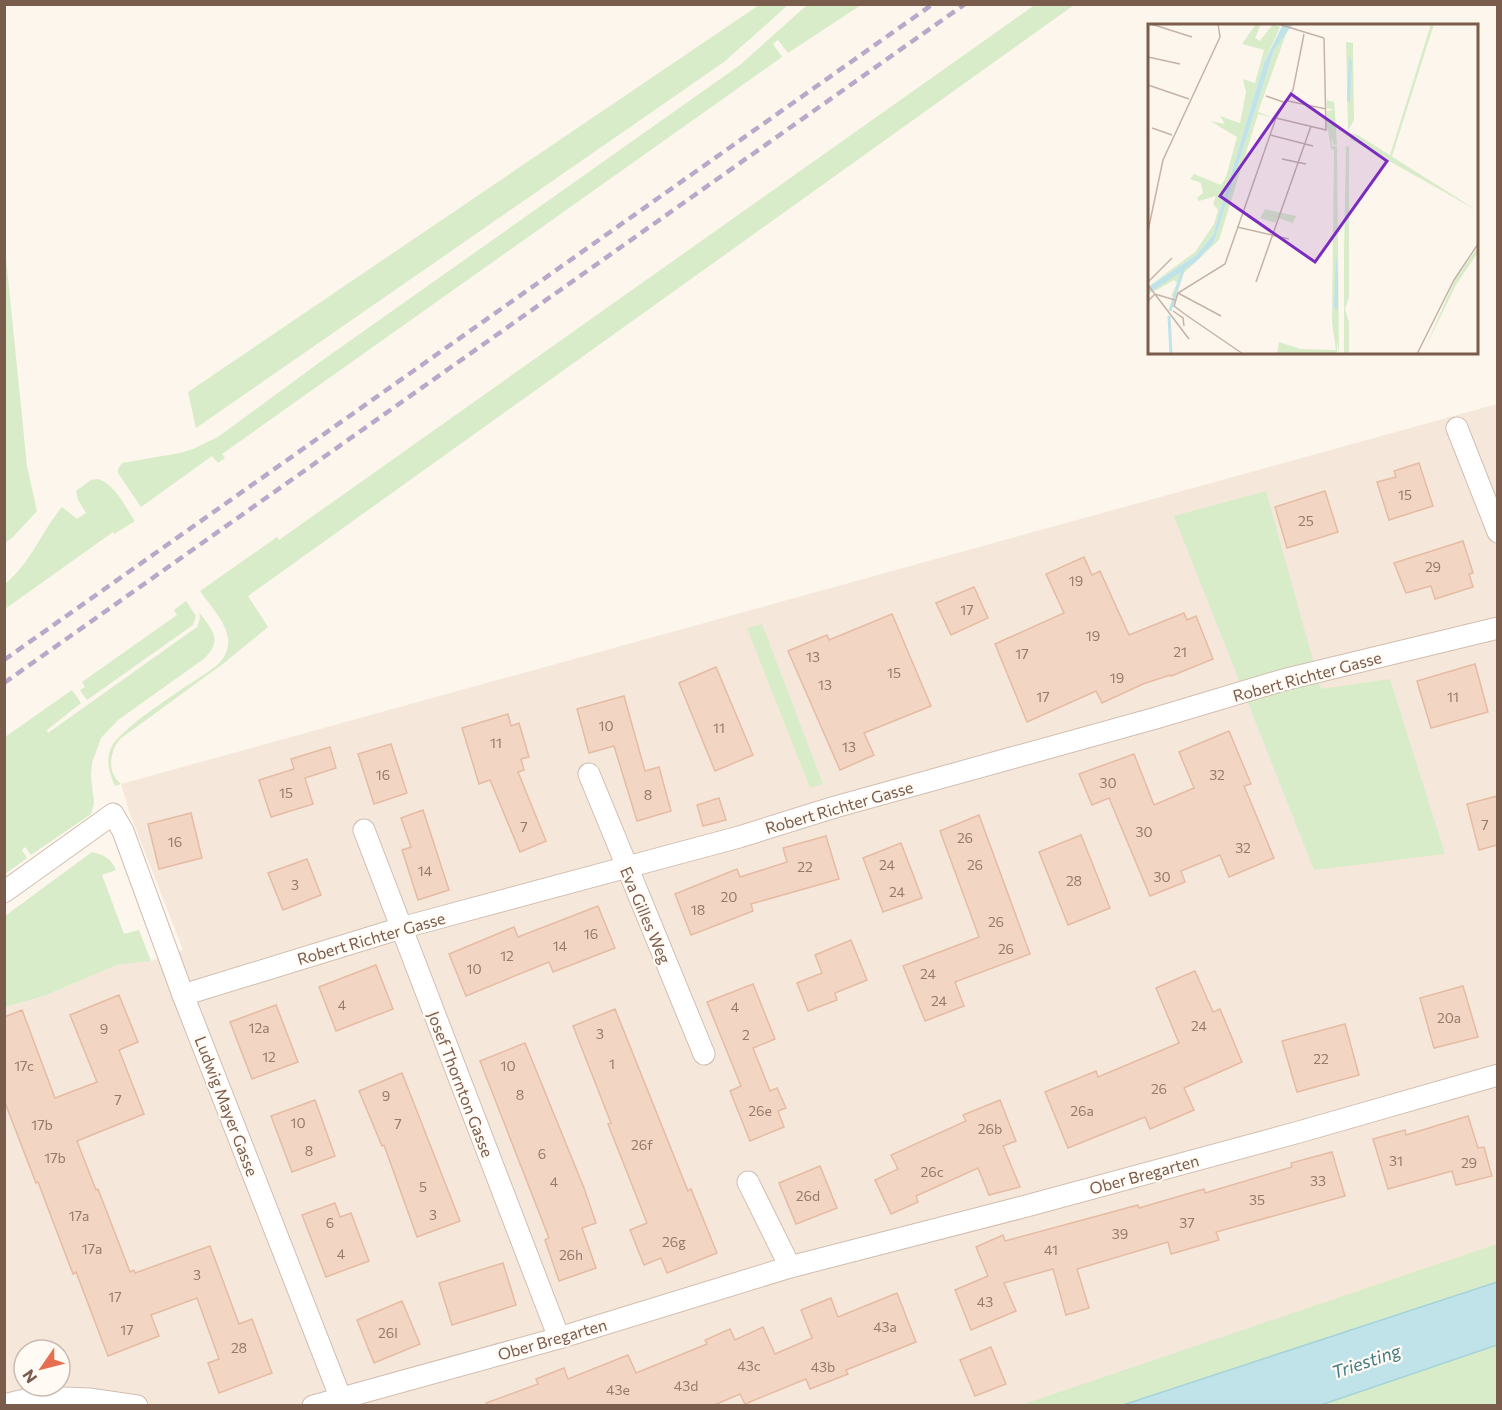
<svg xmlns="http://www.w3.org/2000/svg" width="1502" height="1410" font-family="Commissioner,sans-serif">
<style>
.residential{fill:#f5e8da;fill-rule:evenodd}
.green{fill:#d8ecc9}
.water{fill:#bfe3e8;stroke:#a5d3da;stroke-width:1.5}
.building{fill:#f3d5c3;stroke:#e6bba3;stroke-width:1.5}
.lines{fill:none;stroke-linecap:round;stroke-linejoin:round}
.street-casing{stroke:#d1beb0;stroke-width:23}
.street{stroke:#fff;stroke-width:21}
.rail{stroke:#b9a8c9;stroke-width:4.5;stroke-dasharray:9 6;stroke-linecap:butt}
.labels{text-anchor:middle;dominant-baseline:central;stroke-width:4.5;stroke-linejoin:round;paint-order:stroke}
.number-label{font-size:14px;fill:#987a6a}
.street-label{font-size:16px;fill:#7a5c4d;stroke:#fffaf3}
.water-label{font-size:18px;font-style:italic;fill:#437c86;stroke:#fffaf3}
.inset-river{fill:none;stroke:#bfe3e8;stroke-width:3}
.inset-road{fill:none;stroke:#c5b3a7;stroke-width:1.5}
.view{fill:#7b2cbf;fill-opacity:0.15;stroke:#7b2cbf;stroke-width:3}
.inset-edge{fill:none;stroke:#7a5c4d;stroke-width:3}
</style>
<rect width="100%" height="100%" fill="#fdf6ec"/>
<!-- residential -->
<path class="residential" d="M1497,404V1405L5,1406V1007L44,996L117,965L151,961L183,950L130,814L121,784ZM24,1350H60V1386H24Z"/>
<!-- green -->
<g class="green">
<path d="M1036,4L1074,5L248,596L268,627L224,663L120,739C110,752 106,771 121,784L115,786C109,773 105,759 112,746C124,725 192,683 215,667C245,641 217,615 200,591L277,537L279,540Z"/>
<polygon points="759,5 788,5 724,62 196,428 188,392"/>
<polygon points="807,5 861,5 788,53 778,40 773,44 782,57 222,454 225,458 218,463 212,456 141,507 118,473 118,469 122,463 180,453 193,449 218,437 320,362 740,65"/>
<polygon points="4,238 27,466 37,511 13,537 5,543"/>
<path d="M98,479C115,484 125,507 135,521L114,534L113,532L5,609V584C31,563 41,532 62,507L77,519L86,513L78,500L76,491L91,480Z"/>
<polygon points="1266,491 1321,689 1390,679 1445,854 1314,870 1174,516"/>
<polygon points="186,601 196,616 193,625 87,700 80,690 85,687 82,682 177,615 174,610"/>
<path d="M199,612C212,630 223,639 205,658L118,720L101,738L92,763L91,776L94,803L91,814L31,855L25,847L22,850L27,858L5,874V737L72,690L81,703L47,730L48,733L197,627L200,618Z"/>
<polygon points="762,624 823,784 810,788 747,628"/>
<path d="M92,852C104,855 111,858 116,870L102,875L124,934L139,930L151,961L117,965L44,996L5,1007V916Z"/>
<polygon points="1497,1244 1497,1282 1123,1405 1018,1406"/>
<polygon points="1497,1345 1497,1405 1321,1405"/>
</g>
<!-- water -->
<polygon class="water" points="1497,1282 1497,1345 1321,1405 1123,1405"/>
<!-- building -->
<g class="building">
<polygon points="1419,463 1433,506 1389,520 1377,482 1396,477 1394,471"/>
<polygon points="1325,491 1338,532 1287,548 1275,507"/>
<polygon points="1463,541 1473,573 1469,574 1473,587 1435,599 1431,586 1406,593 1394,563"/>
<polygon points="1084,557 1092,575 1100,571 1129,635 1184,613 1187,620 1196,616 1213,659 1171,676 1170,675 1143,684 1102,703 1096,691 1027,722 995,644 1064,613 1046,574"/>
<polygon points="974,587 988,618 951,635 936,603"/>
<polygon points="892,614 931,706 864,733 874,755 840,770 788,651 827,635 829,640"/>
<polygon points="1475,664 1488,712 1431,728 1417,681"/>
<polygon points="716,667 753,755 715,771 679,683"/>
<polygon points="624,696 645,771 659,767 671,811 637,821 614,746 589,753 577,709"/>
<polygon points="508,714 511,726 519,723 529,757 521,759 524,770 518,772 546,841 520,852 490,780 479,784 462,728"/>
<polygon points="1229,731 1251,784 1244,786 1274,858 1229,877 1220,855 1181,871 1185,882 1150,896 1109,798 1092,805 1079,774 1134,754 1154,805 1194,788 1179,752"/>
<polygon points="391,744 407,793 374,804 358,754"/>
<polygon points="330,747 336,768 305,778 313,804 271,817 259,780 294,769 291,759"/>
<polygon points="1497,796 1497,845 1479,850 1467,804"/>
<polygon points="719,798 726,820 703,826 697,805"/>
<polygon points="423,810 449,890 418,900 402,850 411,847 401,818"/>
<polygon points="191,813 202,858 159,869 148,824"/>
<polygon points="979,815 1030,954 955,982 964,1006 925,1021 903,966 979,937 940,831"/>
<polygon points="1081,835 1110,908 1068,925 1039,852"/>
<polygon points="826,836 839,879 751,904 753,911 691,935 675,894 737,869 740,877 787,862 783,848"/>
<polygon points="901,843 922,898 883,912 863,858"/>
<polygon points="307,859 321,895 283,910 268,873"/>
<polygon points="598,906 615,948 553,972 549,962 466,996 449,954 514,927 518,937"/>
<polygon points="851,940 867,980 835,993 837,1000 808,1011 797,983 822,973 815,955"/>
<polygon points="376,965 393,1009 336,1031 319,987"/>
<polygon points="1195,971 1213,1012 1220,1009 1242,1062 1184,1088 1194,1110 1150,1129 1145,1117 1068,1148 1045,1092 1096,1071 1098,1077 1179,1043 1156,988"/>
<polygon points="753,984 775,1039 753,1048 770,1091 777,1088 786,1108 778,1111 784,1127 750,1141 730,1091 741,1086 707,1002"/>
<polygon points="1463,986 1478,1037 1434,1048 1420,998"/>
<polygon points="119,995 138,1042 119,1050 144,1114 77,1141 96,1190 98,1189 130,1272 134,1270 135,1273 210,1246 239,1324 252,1319 272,1373 219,1393 208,1363 219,1359 197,1298 151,1315 159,1336 108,1356 76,1272 73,1274 38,1182 36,1183 4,1100 4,1017 22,1010 55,1098 97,1082 70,1015"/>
<polygon points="276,1005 298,1062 252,1079 230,1022"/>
<polygon points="615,1009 688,1191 691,1189 717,1253 667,1273 661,1258 644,1265 630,1230 647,1223 608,1124 611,1123 573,1026"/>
<polygon points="1345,1024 1359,1075 1297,1092 1282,1041"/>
<polygon points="525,1043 584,1188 596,1223 582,1228 596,1268 559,1281 545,1240 549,1238 480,1061"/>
<polygon points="402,1073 460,1221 417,1237 384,1145 382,1146 359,1091"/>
<polygon points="315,1100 335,1156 292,1172 271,1116"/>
<polygon points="1000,1100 1016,1141 1003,1146 1020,1187 989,1195 978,1168 916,1196 918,1202 891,1214 875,1180 898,1169 891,1155 966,1121 963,1115"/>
<polygon points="1468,1116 1478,1148 1484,1147 1492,1176 1456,1185 1452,1171 1388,1189 1373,1139 1405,1130 1406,1135"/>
<polygon points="1332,1152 1345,1196 1216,1232 1219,1240 1171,1254 1168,1242 1077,1269 1089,1308 1066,1315 1053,1269 1004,1283 1016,1311 971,1330 955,1290 988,1276 976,1247 1003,1235 1005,1241 1138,1205 1139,1208 1204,1189 1205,1193 1292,1167 1291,1163"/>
<polygon points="820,1166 837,1208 796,1224 779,1183"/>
<polygon points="335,1203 340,1217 351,1213 369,1261 326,1277 302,1215"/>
<polygon points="503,1263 516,1305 452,1325 439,1283"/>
<polygon points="897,1293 916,1342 846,1370 848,1374 810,1389 806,1379 745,1404 740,1394 712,1406 486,1406 486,1403 538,1384 536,1379 564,1368 568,1379 628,1355 636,1373 707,1344 705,1340 730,1329 735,1340 763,1327 775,1354 812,1338 801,1310 831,1298 838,1317"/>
<polygon points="402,1301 420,1344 374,1363 357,1320"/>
<polygon points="991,1347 1006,1384 975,1396 960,1360"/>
</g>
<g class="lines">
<defs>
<g id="street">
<polyline points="1457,428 1498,532"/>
<polyline points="589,774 704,1054"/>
<polyline points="364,830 559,1338"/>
<polyline points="4,892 113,814 123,831 183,995 341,1399"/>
<polyline points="183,995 401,928 739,837 835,807 1156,718 1283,680 1498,628"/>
<polyline points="748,1182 790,1267"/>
<polyline points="4,1405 37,1397 89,1399 137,1406"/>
<polyline points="313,1406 559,1338 790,1267 1019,1208 1299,1132 1498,1075"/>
</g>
</defs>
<!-- street casing -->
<use href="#street" class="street-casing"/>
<!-- street -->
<use href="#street" class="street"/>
<!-- rail -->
<g class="rail">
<polyline points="4,660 933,4"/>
<polyline points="4,683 965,4"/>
</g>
</g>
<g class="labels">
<!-- number labels -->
<g class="number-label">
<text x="1405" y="494">15</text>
<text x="1306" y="520">25</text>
<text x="1433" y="566">29</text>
<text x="1076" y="580">19</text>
<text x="967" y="609">17</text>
<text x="1093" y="635">19</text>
<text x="1180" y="651">21</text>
<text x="1022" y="653">17</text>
<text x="813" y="656">13</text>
<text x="894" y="672">15</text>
<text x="1117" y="677">19</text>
<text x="825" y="684">13</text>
<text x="1043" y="696">17</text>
<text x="1453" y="696">11</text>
<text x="606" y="725">10</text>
<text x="719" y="727">11</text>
<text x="496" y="742">11</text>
<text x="849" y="746">13</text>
<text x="383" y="774">16</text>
<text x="1217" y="774">32</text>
<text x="1108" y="782">30</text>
<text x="286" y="792">15</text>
<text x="648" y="794">8</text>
<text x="1485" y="824">7</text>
<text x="524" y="826">7</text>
<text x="1144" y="831">30</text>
<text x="965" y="837">26</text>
<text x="175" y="841">16</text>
<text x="1243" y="847">32</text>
<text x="887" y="864">24</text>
<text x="975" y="864">26</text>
<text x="805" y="866">22</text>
<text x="425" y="870">14</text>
<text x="1162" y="876">30</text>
<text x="1074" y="880">28</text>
<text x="295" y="884">3</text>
<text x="897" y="891">24</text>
<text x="729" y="896">20</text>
<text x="698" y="909">18</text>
<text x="996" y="921">26</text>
<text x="591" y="933">16</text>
<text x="560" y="945">14</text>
<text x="1006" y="948">26</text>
<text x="507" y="955">12</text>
<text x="474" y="968">10</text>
<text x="928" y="973">24</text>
<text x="939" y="1000">24</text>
<text x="342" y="1004">4</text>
<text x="735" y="1006">4</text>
<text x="1449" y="1017">20a</text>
<text x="1199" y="1025">24</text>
<text x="259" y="1027">12a</text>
<text x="104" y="1028">9</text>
<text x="600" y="1033">3</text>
<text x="746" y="1034">2</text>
<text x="269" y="1056">12</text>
<text x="1321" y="1058">22</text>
<text x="612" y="1063">1</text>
<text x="24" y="1065">17c</text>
<text x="508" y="1065">10</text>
<text x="1159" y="1088">26</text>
<text x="520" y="1094">8</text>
<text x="386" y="1095">9</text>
<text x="118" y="1099">7</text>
<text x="760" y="1110">26e</text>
<text x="1082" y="1110">26a</text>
<text x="298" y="1122">10</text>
<text x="398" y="1123">7</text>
<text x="42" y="1124">17b</text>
<text x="990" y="1128">26b</text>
<text x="642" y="1144">26f</text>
<text x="309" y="1150">8</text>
<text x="542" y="1153">6</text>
<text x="55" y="1157">17b</text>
<text x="1396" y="1160">31</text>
<text x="1469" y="1162">29</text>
<text x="932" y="1171">26c</text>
<text x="1318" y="1180">33</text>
<text x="554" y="1181">4</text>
<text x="423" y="1186">5</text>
<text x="808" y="1195">26d</text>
<text x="1257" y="1199">35</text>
<text x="433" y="1214">3</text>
<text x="79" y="1215">17a</text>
<text x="330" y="1222">6</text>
<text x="1187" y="1222">37</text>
<text x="1120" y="1233">39</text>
<text x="674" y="1241">26g</text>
<text x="92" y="1248">17a</text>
<text x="1051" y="1249">41</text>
<text x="341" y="1253">4</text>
<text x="571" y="1254">26h</text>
<text x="197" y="1274">3</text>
<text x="115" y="1296">17</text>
<text x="985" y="1301">43</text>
<text x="885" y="1326">43a</text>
<text x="127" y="1329">17</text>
<text x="388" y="1332">26l</text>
<text x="239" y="1347">28</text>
<text x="749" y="1365">43c</text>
<text x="823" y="1366">43b</text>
<text x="686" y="1385">43d</text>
<text x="618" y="1389">43e</text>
</g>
<!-- street labels -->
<g class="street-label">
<text transform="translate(1307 676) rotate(-15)">Robert Richter Gasse</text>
<text transform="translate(839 807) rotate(-16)">Robert Richter Gasse</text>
<text transform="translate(646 915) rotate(67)">Eva Gilles Weg</text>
<text transform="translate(371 938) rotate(-16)">Robert Richter Gasse</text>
<text transform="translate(461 1084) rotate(69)">Josef Thornton Gasse</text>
<text transform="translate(227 1106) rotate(69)">Ludwig Mayer Gasse</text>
<text transform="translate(1144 1174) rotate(-15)">Ober Bregarten</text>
<text transform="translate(552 1339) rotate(-16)">Ober Bregarten</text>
</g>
<!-- water labels -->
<g class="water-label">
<text transform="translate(1366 1361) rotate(-19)">Triesting</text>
</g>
</g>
<!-- overview -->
<g transform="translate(1148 24)">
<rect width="330" height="330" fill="#fdf6ec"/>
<path d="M108,0H113L107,14L112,17L125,0L132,3L116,39L65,211L48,231L2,261L47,228L66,200L70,186L65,180L68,172L51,177L49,174L55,169L53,159L42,155L46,150L73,161L78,153L89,113L62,97L77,100L72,92L92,99L98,68L95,55L107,59L116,26L94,20ZM283,0H286L244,132L242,131ZM139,7L110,88L126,94L110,90L71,216L36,249L26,273L23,272L29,259L26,256L7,267L5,265L49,237L66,218L126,26ZM198,18L205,19L206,96L200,107ZM186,74L189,121H186L179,104V87L186,86L179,84V76L186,78ZM180,108H182L183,110L184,122H189L191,330L189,316V330H129L131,318L153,325L188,326L184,298L186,126L183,125ZM202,109L210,111L330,187L202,115ZM198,122L201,123V273L197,285L201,298V330H196V227ZM117,185L148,192L145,199L130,194L127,199L112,194ZM330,223V228L308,261L275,328L307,256Z" fill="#d8ecc9"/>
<path d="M135,0H145L126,26L66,218L49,237L0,270V263L48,231L65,211L116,39ZM201,31L204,38L202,78L199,77ZM188,229L190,251V286L186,284Z" fill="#bfe3e8"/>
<path class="inset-river" d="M22,287L35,246M21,292L23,330"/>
<path class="inset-road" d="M3,0L44,13M130,0L176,14M0,33L32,40M0,61L41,75M118,72L138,79M140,77L178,85M128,94L178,106L176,14M4,104L24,111M122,111L165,122M134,135L158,140M89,203L141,215M0,207L15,136L72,13L70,0M0,258L24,234M108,258L163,102M0,261L41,315M30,269L73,292M0,277L7,270L27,276M25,287L35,294L36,302M38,291L26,282L30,269L77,240L128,94L145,66L156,10M38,291L95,330M269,330L306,256L330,220"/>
<path class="view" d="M143,70L239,137L167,238L72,172Z"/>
<rect width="330" height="330" class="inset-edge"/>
</g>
<!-- border -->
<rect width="1502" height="1410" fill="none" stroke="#7a5c4d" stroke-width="12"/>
<!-- north arrow -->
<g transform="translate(42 1368) rotate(235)"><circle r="28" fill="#fffaf3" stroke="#cabbb1" stroke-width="1.5"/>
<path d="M0-4.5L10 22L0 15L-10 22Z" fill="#e76f51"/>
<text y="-9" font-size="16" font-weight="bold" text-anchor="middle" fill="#7a5c4d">N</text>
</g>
</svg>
